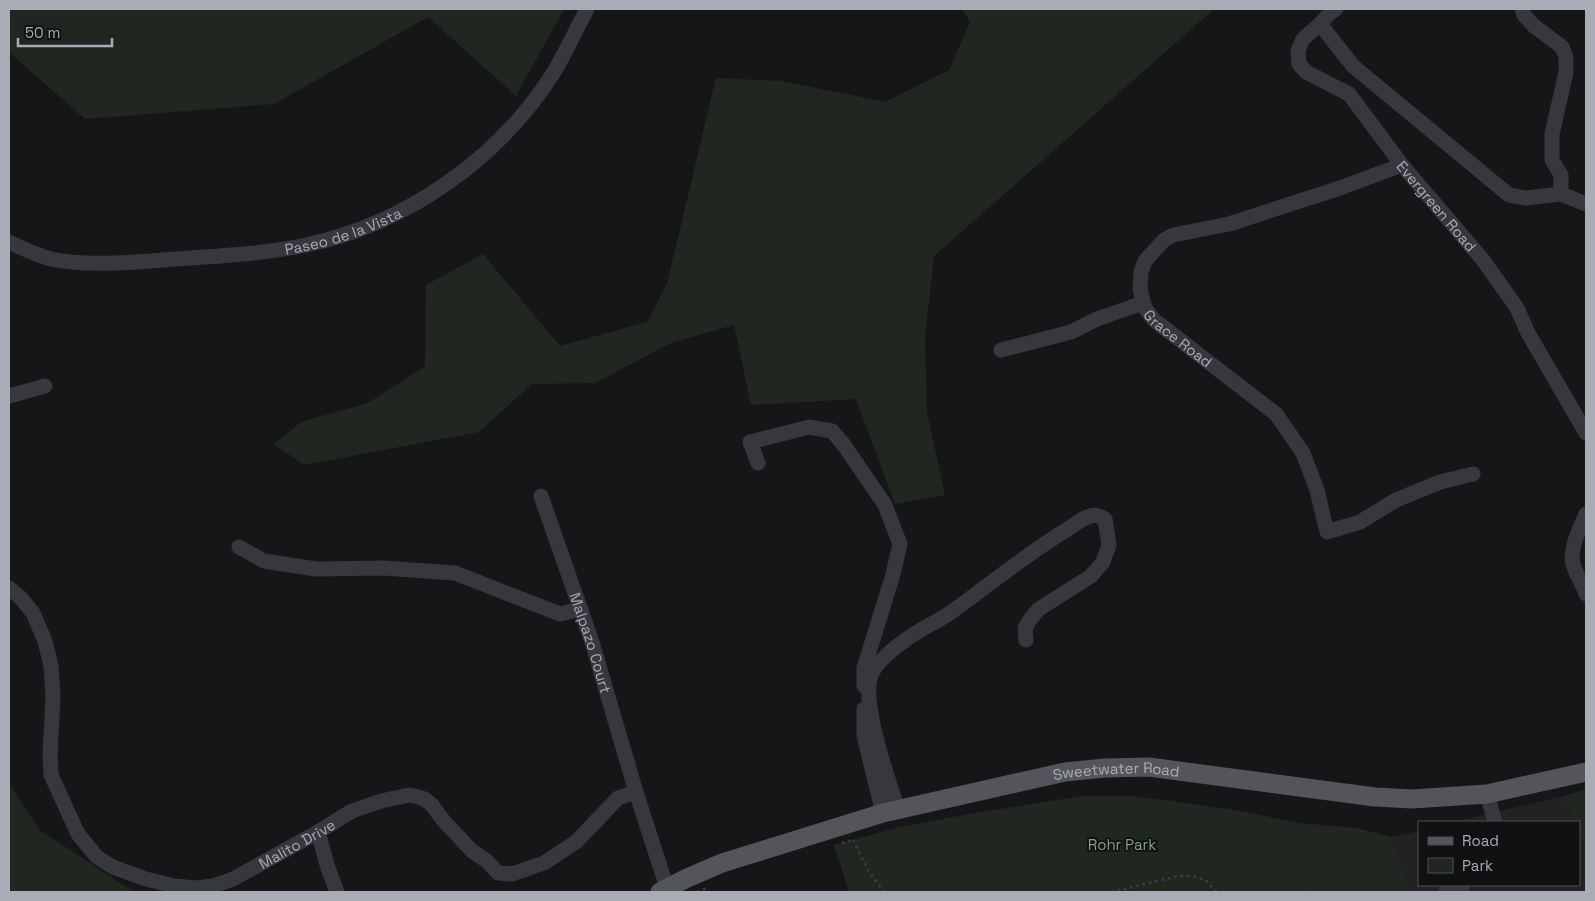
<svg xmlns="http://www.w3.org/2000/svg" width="1595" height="901" font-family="'Space Grotesk',sans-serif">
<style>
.built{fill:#222225}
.green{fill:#202721}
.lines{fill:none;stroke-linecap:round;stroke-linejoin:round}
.path{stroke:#3d3f43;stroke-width:2.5;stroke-dasharray:2.5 4;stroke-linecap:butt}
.minor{stroke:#37383d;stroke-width:15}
.major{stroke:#53555b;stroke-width:19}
.labels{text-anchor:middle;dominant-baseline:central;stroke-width:4;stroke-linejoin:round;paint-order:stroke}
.street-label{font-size:15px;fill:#a8acb7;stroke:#111113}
.park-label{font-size:15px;fill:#80a283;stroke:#111113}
</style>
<rect width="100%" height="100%" fill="#161618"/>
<!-- built -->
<g class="built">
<polygon points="1563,796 1575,822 1453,822"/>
<polygon points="1419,831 1419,885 1579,885 1579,831 1586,848 1586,892 1411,892 1392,837"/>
</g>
<!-- green -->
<g class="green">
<polygon points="9,9 564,9 516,96 428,17 274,104 85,119 9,52"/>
<polygon points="962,9 1214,9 934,256 925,337 927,412 945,495 895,504 856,399 751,405 734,325 671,343 595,383 532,384 479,432 304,465 274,444 301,422 368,403 425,366 426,285 483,254 560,346 647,322 667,284 716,78 782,81 885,102 949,70 970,22"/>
<polygon points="9,783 41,831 134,892 9,892"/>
<polygon points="1586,789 1586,848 1579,831 1579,822 1575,822 1563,796"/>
<polygon points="1082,796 1129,796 1158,799 1241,811 1300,823 1356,828 1392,837 1411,892 849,892 834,845 900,827 969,814"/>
</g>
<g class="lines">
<!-- path -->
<g class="path">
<polyline points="853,840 868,870 884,892"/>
<polyline points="842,843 853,840"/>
<polyline points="697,892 707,888"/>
<polyline points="1111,892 1179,876 1193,876 1205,880 1217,892"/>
<polyline points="1303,892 1307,889"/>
</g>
<!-- minor -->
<g class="minor">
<path id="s1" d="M1336,9L1330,13L1320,24L1303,39L1298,50L1299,64L1306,72L1349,94L1402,165L1483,260L1517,308L1528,333L1586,433"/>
<polyline points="1522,9 1524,15 1534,26 1562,47 1566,57 1566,72 1552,134 1552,160 1561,175 1561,194"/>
<polyline points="1320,24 1353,66 1509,195 1526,198 1561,194 1586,204"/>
<path id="s2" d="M1402,165L1340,188L1229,224L1173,235L1164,240L1145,261L1141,272L1140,289L1145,308L1154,320L1276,414L1303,453L1317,490L1327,532L1360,522L1396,500L1440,482L1473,474"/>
<path id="s3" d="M9,242C22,248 36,255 51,259C87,267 137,262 175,259C219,256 263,254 306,245C406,224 499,159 554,72C566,52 576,30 587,9"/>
<polyline points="1001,350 1071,332 1097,319 1143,303"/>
<polyline points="9,396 45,386"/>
<polyline points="758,463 750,442 809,427 832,431 844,445 885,505 900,544 892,578 864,668 864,686"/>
<path id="s4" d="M541,496L592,642L636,792L667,888"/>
<path d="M1586,514C1580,529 1569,548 1573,564C1576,575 1583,584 1586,594"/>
<polyline points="239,547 264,561 316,569 384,568 455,573 560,614 581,609"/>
<path id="s5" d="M9,588L20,597L33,613L45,641L51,666L53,697L50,756L51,775L78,834L97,857L113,867L146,879L175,886L196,888L213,886L233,879L318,832L352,811L381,801L409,795L419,797L426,800L432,805L443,820L472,851L487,861L498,873L512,874L544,863L576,842L618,798L636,792"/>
<polyline points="864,709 864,736 883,813"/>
<polyline points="1487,794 1495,822"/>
<path d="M898,810C889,781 859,699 872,673C878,661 893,649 904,641C918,630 935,623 950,613C989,585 1026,554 1068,529C1074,525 1083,517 1091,516C1096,514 1100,516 1105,519L1109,545L1103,562L1091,576L1039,609L1031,618L1025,628L1026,640"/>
<polyline points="318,832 328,868 337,892"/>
<polyline points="1446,891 1463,885"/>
</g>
<!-- major -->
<path class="major" id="s6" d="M660,892L685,879L722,863L883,813L1065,772L1105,768L1149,767L1375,797L1412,799L1487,794L1586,772"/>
</g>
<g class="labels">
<!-- street labels -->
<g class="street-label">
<text stroke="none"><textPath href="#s1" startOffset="272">Evergreen Road</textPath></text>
<text stroke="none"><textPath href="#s3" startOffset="341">Paseo de la Vista</textPath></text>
<text stroke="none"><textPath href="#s2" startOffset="372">Grace Road</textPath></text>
<text stroke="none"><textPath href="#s4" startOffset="155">Malpazo Court</textPath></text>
<text stroke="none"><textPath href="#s6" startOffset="475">Sweetwater Road</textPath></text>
<text stroke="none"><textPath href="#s5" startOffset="511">Malito Drive</textPath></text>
</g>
<!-- park labels -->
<g class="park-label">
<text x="1122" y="844">Rohr Park</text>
</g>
</g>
<!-- border -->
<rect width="1595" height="901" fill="none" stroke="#a8acb7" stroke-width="20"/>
<!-- legend -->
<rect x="1418" y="821" width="162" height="65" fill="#111113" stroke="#4d4f55"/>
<rect x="1428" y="837" width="25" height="8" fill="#53555b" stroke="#4d4f55"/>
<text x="1462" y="846" font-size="15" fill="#a8acb7">Road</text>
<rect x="1428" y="858" width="25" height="15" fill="#202721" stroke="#4d4f55"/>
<text x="1462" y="871" font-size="15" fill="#a8acb7">Park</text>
<!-- scale -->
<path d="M18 38v8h94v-8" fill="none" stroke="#a8acb7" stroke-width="2.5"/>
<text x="25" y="38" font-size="15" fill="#a8acb7" stroke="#111113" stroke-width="4" paint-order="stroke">50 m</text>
</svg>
